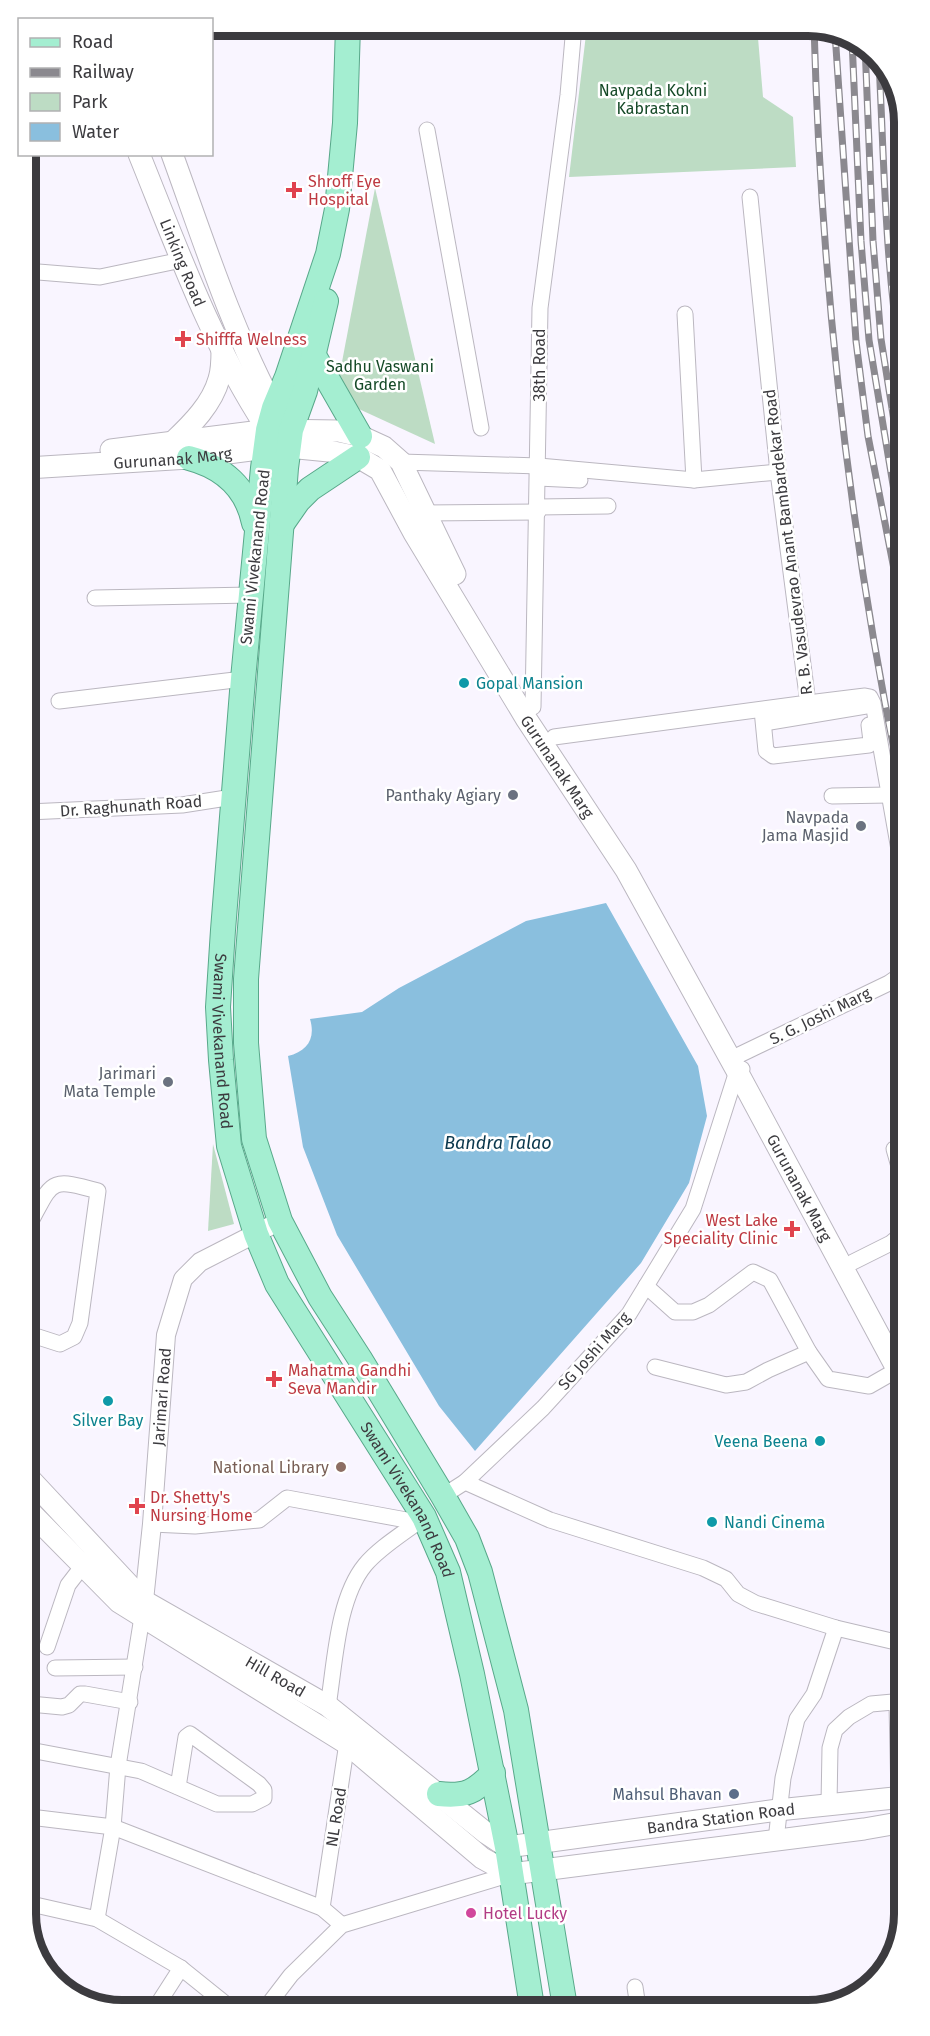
<svg xmlns="http://www.w3.org/2000/svg" width="930" height="2036" font-family="'Fira Sans',sans-serif">
<style>
.green{fill:#bddcc4}
.water{fill:#8abfde}
.lines{fill:none;stroke-linecap:round;stroke-linejoin:round}
.minor-casing{stroke:#bbb7c0;stroke-width:17}
.tertiary-casing{stroke:#bbb7c0;stroke-width:20}
.secondary-casing{stroke:#bbb7c0;stroke-width:23}
.primary-casing{stroke:#58a88a;stroke-width:26}
.minor{stroke:#fff;stroke-width:15}
.tertiary{stroke:#fff;stroke-width:18}
.secondary{stroke:#fff;stroke-width:21}
.primary{stroke:#a4eed1;stroke-width:24}
.rail-casing{stroke:#8b898f;stroke-width:7}
.rail{stroke:#fff;stroke-width:4.5;stroke-dasharray:14;stroke-linecap:butt}
.health-dot{fill:#e0444e;stroke:#fff;stroke-width:2}
.culture-dot{fill:#0f9aa8;stroke:#fff;stroke-width:2}
.worship-dot{fill:#6b7280;stroke:#fff;stroke-width:2}
.education-dot{fill:#8d6e63;stroke:#fff;stroke-width:2}
.service-dot{fill:#5c6f8a;stroke:#fff;stroke-width:2}
.hotel-dot{fill:#d1479c;stroke:#fff;stroke-width:2}
.labels{text-anchor:middle;dominant-baseline:central;stroke-width:5;stroke-linejoin:round;paint-order:stroke}
.park-label{font-size:16px;fill:#164a28;stroke:#fff}
.health-label{font-size:16px;fill:#be3a42;stroke:#fff;text-anchor:start}
.street-label{font-size:16px;fill:#3c3b3f;stroke:#fff}
.culture-label{font-size:16px;fill:#0d838f;stroke:#fff;text-anchor:start}
.worship-label{font-size:16px;fill:#5b616d;stroke:#fff;text-anchor:end}
.education-label{font-size:16px;fill:#785e54;stroke:#fff;text-anchor:end}
.service-label{font-size:16px;fill:#4e5e75;stroke:#fff;text-anchor:end}
.hotel-label{font-size:16px;fill:#b23c85;stroke:#fff;text-anchor:start}
.water-label{font-size:18px;font-style:italic;fill:#0b384d;stroke:#fff}
.rim{fill:none;stroke:#3c3b3f;stroke-width:8}
</style>
<rect width="100%" height="100%" fill="#f9f5ff"/>
<!-- green -->
<g class="green">
<polygon points="587,26 757,26 763,97 793,117 796,167 569,177"/>
<polygon points="375,188 435,444 348,404 338,383"/>
<polygon points="213,1144 234,1224 208,1231"/>
</g>
<!-- water -->
<path class="water" d="M606,903L698,1066L707,1116L689,1183L641,1263L475,1451L439,1406L337,1235L303,1147L288,1056C307,1051 316,1039 310,1019L362,1012L399,988L526,921Z"/>
<g class="lines">
<defs>
<g id="minor">
<polyline points="427,130 481,428"/>
<polyline points="26,271 100,277 182,260"/>
<polyline points="685,314 694,480"/>
<polyline points="401,462 539,466 694,480 778,472"/>
<polyline points="538,478 580,480"/>
<polyline points="538,507 608,506"/>
<polyline points="424,513 538,512"/>
<polyline points="95,598 251,595"/>
<polyline points="59,701 243,679"/>
<polyline points="533,707 540,308 568,95 574,26"/>
<polyline points="762,710 766,751 773,756 869,745 871,741 869,725"/>
<polyline points="810,715 808,703 865,696 870,697 873,703 901,861"/>
<polyline points="764,723 866,706"/>
<polyline points="554,737 808,703 778,472 750,197"/>
<polyline points="832,796 889,795"/>
<polyline points="28,812 182,805 233,797"/>
<polyline points="737,1056 889,983 902,974"/>
<polyline points="894,1149 902,1177"/>
<path d="M29,1225C53,1181 48,1177 98,1191L80,1323L74,1337L60,1344L29,1334"/>
<polyline points="853,1262 891,1243 903,1233"/>
<polyline points="646,1286 675,1312 693,1312 709,1305 753,1272 770,1280 809,1352 828,1379 869,1386 897,1370"/>
<polyline points="655,1367 726,1385 746,1382 768,1370 809,1352"/>
<polyline points="465,1482 550,1520 703,1568 726,1579 738,1594 755,1603 836,1628 904,1644"/>
<polyline points="443,1496 465,1482 543,1408 629,1314 693,1209 737,1071 742,1069"/>
<polyline points="152,1524 195,1526 259,1520 287,1498 417,1522"/>
<polyline points="47,1647 68,1585 88,1559"/>
<polyline points="55,1668 135,1667"/>
<polyline points="30,1704 62,1707 69,1705 80,1694 85,1694 130,1702"/>
<path d="M328,1706C335,1664 337,1599 365,1565C380,1547 404,1533 422,1519"/>
<polyline points="30,1750 141,1771 217,1804 252,1804 264,1798 264,1790 259,1784 190,1734 186,1737 178,1787"/>
<polyline points="829,1804 830,1748 835,1730 849,1717 871,1704 893,1702 897,1705 899,1797 904,1812"/>
<polyline points="30,1817 113,1827 322,1908 342,1925"/>
<polyline points="776,1840 783,1778 797,1719 814,1694 836,1628"/>
<polyline points="31,1904 97,1919 181,1968 232,2009"/>
<polyline points="322,1908 348,1736"/>
<polyline points="97,1919 113,1827 118,1766 142,1617"/>
<polyline points="635,1987 638,2007"/>
<polyline points="265,2009 291,1975 342,1925 511,1874"/>
<polyline points="154,2010 181,1968"/>
</g>
<g id="tertiary">
<path id="s1" d="M143,1610L152,1524L166,1335L183,1279L200,1262L280,1221"/>
</g>
<g id="secondary">
<path id="s2" d="M139,154C177,248 212,346 268,430"/>
<path d="M172,154C203,239 231,328 274,408"/>
<path d="M174,441C192,424 212,404 219,379C222,370 222,359 222,350"/>
<polyline points="111,450 268,430 339,431 360,436 384,447 401,462 455,574"/>
<path id="s3" d="M27,468L189,458L266,448L288,447L329,451L358,457L380,470L414,533L527,720L626,870L737,1071L903,1380"/>
<path id="s4" d="M29,1478L144,1601L328,1706L486,1833L507,1847L778,1810L904,1797"/>
<polyline points="30,1512 119,1602 346,1743 482,1858 511,1874 864,1829 904,1822"/>
</g>
<g id="primary">
<path id="s5" d="M348,26L345,123L337,209L328,254L287,377L274,408L268,430L263,468L243,679L223,930L218,1007L221,1060L229,1146L256,1234L277,1284L424,1517L448,1572L472,1674L507,1847L532,2007"/>
<polyline points="326,301 305,391 291,430 286,468 246,979 246,1043 254,1139 280,1221 320,1297 360,1359 443,1496 467,1538 480,1572 516,1710 565,2007"/>
<polyline points="313,354 360,436"/>
<path d="M189,458C223,467 247,488 254,523"/>
<polyline points="282,524 298,501 310,489 358,457"/>
<path d="M439,1794C465,1797 475,1792 493,1773"/>
</g>
</defs>
<!-- minor casing -->
<use href="#minor" class="minor-casing"/>
<!-- tertiary casing -->
<use href="#tertiary" class="tertiary-casing"/>
<!-- secondary casing -->
<use href="#secondary" class="secondary-casing"/>
<!-- primary casing -->
<use href="#primary" class="primary-casing"/>
<!-- minor -->
<use href="#minor" class="minor"/>
<!-- tertiary -->
<use href="#tertiary" class="tertiary"/>
<!-- secondary -->
<use href="#secondary" class="secondary"/>
<!-- primary -->
<use href="#primary" class="primary"/>
<defs>
<g id="rail">
<path d="M814,26C821,281 849,534 901,784"/>
<polyline points="835,33 856,341 868,436 901,605"/>
<polyline points="852,40 861,241 869,340 901,533"/>
<polyline points="865,45 873,241 881,339 900,459"/>
<path d="M879,62C884,160 885,258 900,356"/>
<polyline points="894,83 900,242"/>
</g>
</defs>
<!-- rail casing -->
<use href="#rail" class="rail-casing"/>
<!-- rail -->
<use href="#rail" class="rail"/>
</g>
<!-- markers -->
<g class="health-dot">
<path d="M291 181h6v6h6v6h-6v6h-6v-6h-6v-6h6z"/>
<path d="M180 330h6v6h6v6h-6v6h-6v-6h-6v-6h6z"/>
<path d="M789 1220h6v6h6v6h-6v6h-6v-6h-6v-6h6z"/>
<path d="M271 1370h6v6h6v6h-6v6h-6v-6h-6v-6h6z"/>
<path d="M134 1497h6v6h6v6h-6v6h-6v-6h-6v-6h6z"/>
</g>
<g class="culture-dot">
<circle cx="464" cy="683" r="6"/>
<circle cx="108" cy="1401" r="6"/>
<circle cx="820" cy="1441" r="6"/>
<circle cx="712" cy="1522" r="6"/>
</g>
<g class="worship-dot">
<circle cx="513" cy="795" r="6"/>
<circle cx="861" cy="826" r="6"/>
<circle cx="168" cy="1082" r="6"/>
</g>
<circle class="education-dot" cx="341" cy="1467" r="6"/>
<circle class="service-dot" cx="734" cy="1794" r="6"/>
<circle class="hotel-dot" cx="471" cy="1913" r="6"/>
<g class="labels">
<!-- park labels -->
<g class="park-label">
<text x="653" y="90">Navpada Kokni<tspan x="653" dy="18">Kabrastan</tspan></text>
<text x="380" y="366">Sadhu Vaswani<tspan x="380" dy="18">Garden</tspan></text>
</g>
<!-- health labels -->
<g class="health-label">
<text x="308" y="181">Shroff Eye<tspan x="308" dy="18">Hospital</tspan></text>
<text x="196" y="339">Shifffa Welness</text>
<text x="778" y="1220" text-anchor="end">West Lake<tspan x="778" dy="18">Speciality Clinic</tspan></text>
<text x="288" y="1370">Mahatma Gandhi<tspan x="288" dy="18">Seva Mandir</tspan></text>
<text x="150" y="1497">Dr. Shetty's<tspan x="150" dy="18">Nursing Home</tspan></text>
</g>
<!-- street labels -->
<g class="street-label">
<text stroke="none"><textPath href="#s2" startOffset="117">Linking Road</textPath></text>
<text transform="translate(539 365) rotate(-90)">38th Road</text>
<text stroke="none"><textPath href="#s3" startOffset="146">Gurunanak Marg</textPath></text>
<text transform="translate(788 542) rotate(-97)">R. B. Vasudevrao Anant Bambardekar Road</text>
<text transform="translate(255 557) rotate(-84)">Swami Vivekanand Road</text>
<text stroke="none"><textPath href="#s3" startOffset="704">Gurunanak Marg</textPath></text>
<text transform="translate(131 806) rotate(-4)">Dr. Raghunath Road</text>
<text transform="translate(820 1016) rotate(-26)">S. G. Joshi Marg</text>
<text stroke="none"><textPath href="#s5" startOffset="1029">Swami Vivekanand Road</textPath></text>
<text stroke="none"><textPath href="#s3" startOffset="1190">Gurunanak Marg</textPath></text>
<text transform="translate(594 1351) rotate(-48)">SG Joshi Marg</text>
<text stroke="none"><textPath href="#s1" startOffset="214">Jarimari Road</textPath></text>
<text stroke="none"><textPath href="#s5" startOffset="1533">Swami Vivekanand Road</textPath></text>
<text stroke="none"><textPath href="#s4" startOffset="320">Hill Road</textPath></text>
<text transform="translate(336 1817) rotate(-81)">NL Road</text>
<text stroke="none"><textPath href="#s4" startOffset="824">Bandra Station Road</textPath></text>
</g>
<!-- culture labels -->
<g class="culture-label">
<text x="476" y="683">Gopal Mansion</text>
<text x="108" y="1420" text-anchor="middle">Silver Bay</text>
<text x="808" y="1441" text-anchor="end">Veena Beena</text>
<text x="724" y="1522">Nandi Cinema</text>
</g>
<!-- worship labels -->
<g class="worship-label">
<text x="501" y="795">Panthaky Agiary</text>
<text x="849" y="817">Navpada<tspan x="849" dy="18">Jama Masjid</tspan></text>
<text x="156" y="1073">Jarimari<tspan x="156" dy="18">Mata Temple</tspan></text>
</g>
<!-- education labels -->
<g class="education-label">
<text x="329" y="1467">National Library</text>
</g>
<!-- service labels -->
<g class="service-label">
<text x="722" y="1794">Mahsul Bhavan</text>
</g>
<!-- hotel labels -->
<g class="hotel-label">
<text x="483" y="1913">Hotel Lucky</text>
</g>
<!-- water labels -->
<g class="water-label">
<text x="498" y="1143">Bandra Talao</text>
</g>
</g>
<!-- crop -->
<path d="M0 0H930V2036H0ZM122 36H808A86 86 0 0 1 894 122V1914A86 86 0 0 1 808 2000H122A86 86 0 0 1 36 1914V122A86 86 0 0 1 122 36Z" fill="#fff" fill-rule="evenodd"/>
<path class="rim" d="M122 36H808A86 86 0 0 1 894 122V1914A86 86 0 0 1 808 2000H122A86 86 0 0 1 36 1914V122A86 86 0 0 1 122 36Z"/>
<!-- legend -->
<rect x="18" y="18" width="195" height="138" fill="#ffffff" stroke="#b1b1b2" stroke-width="1.5"/>
<rect x="30" y="38" width="30" height="9" fill="#a4eed1" stroke="#b1b1b2" stroke-width="1.5"/>
<text x="72" y="48" font-size="18" fill="#3c3b3f">Road</text>
<rect x="30" y="68" width="30" height="9" fill="#8b898f" stroke="#b1b1b2" stroke-width="1.5"/>
<text x="72" y="78" font-size="18" fill="#3c3b3f">Railway</text>
<rect x="30" y="93" width="30" height="18" fill="#bddcc4" stroke="#b1b1b2" stroke-width="1.5"/>
<text x="72" y="108" font-size="18" fill="#3c3b3f">Park</text>
<rect x="30" y="123" width="30" height="18" fill="#8abfde" stroke="#b1b1b2" stroke-width="1.5"/>
<text x="72" y="138" font-size="18" fill="#3c3b3f">Water</text>
</svg>
